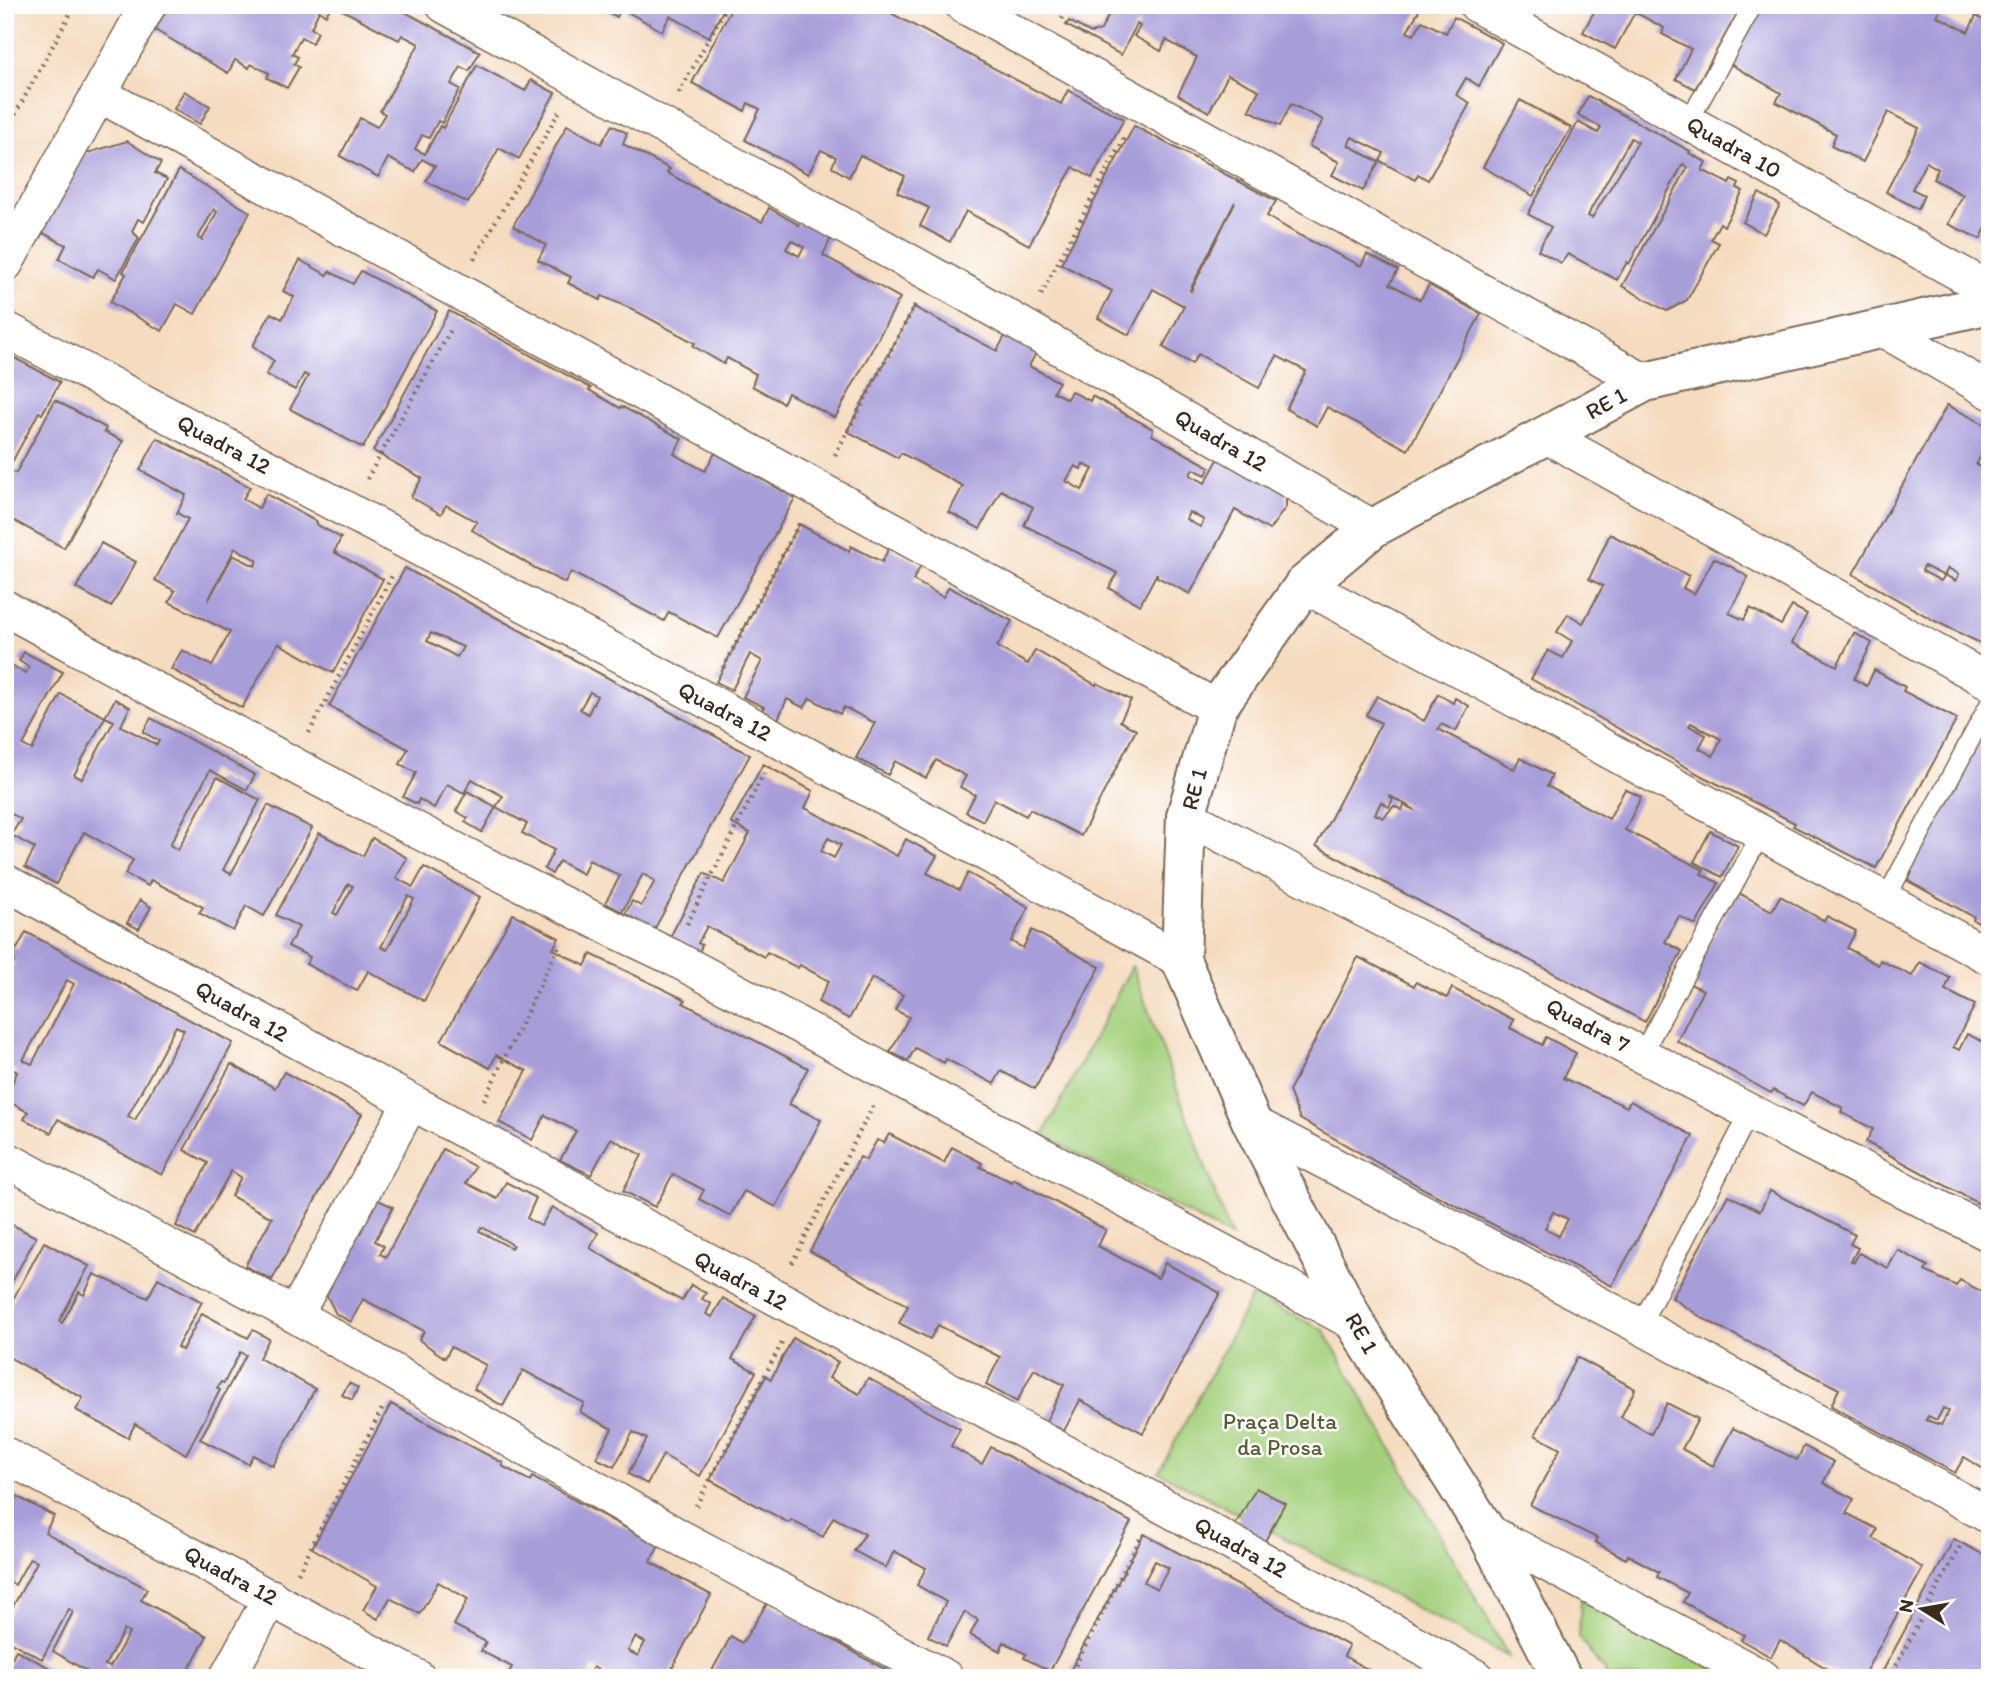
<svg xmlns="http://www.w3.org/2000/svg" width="1995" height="1683" font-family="Itim,sans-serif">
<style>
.green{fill:#a4d07d;stroke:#707d4e;stroke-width:2}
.building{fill:#a79dd9;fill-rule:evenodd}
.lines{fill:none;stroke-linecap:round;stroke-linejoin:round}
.lane-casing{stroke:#7c6857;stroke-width:21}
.street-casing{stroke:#7c6857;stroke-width:38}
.secondary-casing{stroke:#7c6857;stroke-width:42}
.path{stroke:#7c6857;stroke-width:4.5;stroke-dasharray:2 5;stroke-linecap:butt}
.lane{stroke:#fff;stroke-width:18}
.street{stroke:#fff;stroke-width:35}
.secondary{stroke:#fff;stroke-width:38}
.labels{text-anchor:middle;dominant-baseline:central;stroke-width:5;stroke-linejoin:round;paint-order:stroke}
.street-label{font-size:23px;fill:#3b2a1e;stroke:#fff}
.park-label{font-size:23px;fill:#5a5c3a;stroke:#fff}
</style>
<rect width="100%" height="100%" fill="#fff"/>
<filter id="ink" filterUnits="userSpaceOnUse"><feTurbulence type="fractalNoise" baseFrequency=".0143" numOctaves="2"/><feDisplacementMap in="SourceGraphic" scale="14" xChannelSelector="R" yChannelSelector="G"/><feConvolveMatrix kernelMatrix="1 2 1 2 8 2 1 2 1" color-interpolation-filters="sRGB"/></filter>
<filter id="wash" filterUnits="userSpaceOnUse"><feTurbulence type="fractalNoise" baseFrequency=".00686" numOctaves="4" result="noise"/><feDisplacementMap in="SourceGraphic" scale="28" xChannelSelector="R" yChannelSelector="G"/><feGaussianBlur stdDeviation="1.57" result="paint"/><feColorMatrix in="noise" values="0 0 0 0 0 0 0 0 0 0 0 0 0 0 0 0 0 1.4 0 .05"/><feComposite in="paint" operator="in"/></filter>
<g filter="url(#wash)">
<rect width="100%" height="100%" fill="#f5dcc0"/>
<!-- green -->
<g class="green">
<polygon points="1132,966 1231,1237 1043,1135"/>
<polygon points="1252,1296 1324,1330 1509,1657 1159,1472"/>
<polygon points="1581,1599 1732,1678 1609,1678 1579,1637"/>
</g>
<g id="blocks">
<!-- building -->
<g class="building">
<polygon points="169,5 332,5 326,15 319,11 311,28 318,32 312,43 301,37 292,54 298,57 294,64 299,67 287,88 267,78 269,73 251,64 249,68 235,60 228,73 155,30"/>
<polygon points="333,5 392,5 480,52 469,71 461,67 451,84 460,89 442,123 438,121 429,138 422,135 415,149 425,154 440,126 443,128 477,65 525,91 531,80 555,93 519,159 499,148 468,203 426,181 435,166 422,159 415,172 388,158 378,177 340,156 360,118 377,127 385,114 380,111 419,44 402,35 399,40"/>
<polygon points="595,5 624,5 617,17"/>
<polygon points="629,5 726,5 709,37 670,16 662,31 626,11"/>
<polygon points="733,5 876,5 1061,104 1068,90 1124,119 1092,178 1073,167 1029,245 966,211 950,242 920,226 929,208 897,192 905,176 860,155 849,177 832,167 836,157 821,150 808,174 745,140 760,109 748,103 745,111 692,83"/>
<polygon points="1103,5 1422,5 1407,32 1414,35 1422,21 1446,33 1454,17 1502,43 1479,86 1466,78 1456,95 1470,103 1428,180 1418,174 1415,180 1380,161 1384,153 1352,137 1348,145 1379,162 1363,191 1332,175 1339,162 1309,146 1323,120 1291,104 1280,126 1268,120 1249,110 1259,90 1228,75 1209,112 1178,95 1197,57 1166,40 1161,51 1134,36 1140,26 1137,24 1121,55 1066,25 1069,21 1091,33 1101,30 1111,10"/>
<polygon points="1589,5 1742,5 1695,89 1676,79 1691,49 1662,34 1664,28 1635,12 1615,49 1583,32 1596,8"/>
<polygon points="1762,5 1942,5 1937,16 1968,32 1976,16 1990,24 1990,221 1980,239 1948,224 1963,195 1933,179 1938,169 1926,162 1912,189 1924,195 1918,209 1886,192 1919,128 1888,112 1863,162 1831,146 1836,134 1776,102 1781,93 1730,64"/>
<polygon points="184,91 210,106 200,124 174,109"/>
<path d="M1588,96L1690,151L1689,153L1706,162L1702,170L1729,184L1731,180L1739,184L1737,188L1743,191L1724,226L1720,223L1711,239L1719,243L1687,300L1667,311L1622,286L1688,167L1683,164L1629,264L1627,262L1617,280L1568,254L1561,263L1538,250L1551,227L1528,214L1578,122L1598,133L1601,127L1578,115ZM1631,138L1638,142L1592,218L1588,216L1591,209Z"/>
<polygon points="1520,100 1571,128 1533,196 1483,167"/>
<path d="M567,125L601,144L612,125L627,133L623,144L670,169L667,173L730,206L762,222L769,208L799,225L801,221L831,238L823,255L900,298L835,418L788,393L783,403L752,386L756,374L727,358L724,364L693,346L695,343L632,309L602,296L600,300L568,283L571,277L538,260L546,245L513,226ZM791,240L804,247L799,256L786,249Z"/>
<path d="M1134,126L1276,201L1267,216L1299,235L1361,266L1367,254L1398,270L1390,284L1420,300L1429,285L1481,314L1408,450L1327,407L1317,426L1286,409L1306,371L1277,356L1259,388L1198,354L1192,364L1163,347L1184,306L1153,289L1129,335L1098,318L1112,291L1061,264ZM1235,202L1191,291L1190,290Z"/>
<polygon points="127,141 161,163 155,173 167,179 144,222 138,219 132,231 139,238 116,279 98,269 93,277 59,259 66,245 41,232 81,155"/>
<path d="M179,170L250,212L195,314L177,304L162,331L110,302L126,274L123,272ZM214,209L217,212L202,240L198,238Z"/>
<polygon points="1759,193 1780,205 1764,234 1743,222"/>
<polygon points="300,260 327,275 329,271 353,284 361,271 437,311 363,448 290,409 308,376 304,374 295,390 269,376 266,375 274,361 253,346 271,313 282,319 294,297 283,291"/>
<path d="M914,307L997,351L1005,336L1036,353L1029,366L1059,382L1053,392L1067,399L1071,391L1090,401L1092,396L1153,429L1152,435L1210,467L1206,475L1193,469L1190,475L1205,483L1221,454L1286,490V507L1269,530L1235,510L1190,594L1157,577V573L1140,605L1109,588L1117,573L1024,525L1033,507L1001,490L980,529L949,512L963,486L901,453L898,458L847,431ZM1083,464L1093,469L1082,490L1066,481L1075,466L1081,469ZM1189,512L1204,520L1200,527L1186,519Z"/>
<polygon points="449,311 591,388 589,390 620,408 621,406 682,439 674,454 705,471 715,453 795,498 718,638 669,612 664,621 571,572 565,583 533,567 472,530 477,522 446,505 441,514 411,497 422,478 373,451"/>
<polygon points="5,353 60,382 42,414 39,412 5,475"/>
<polygon points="55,400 106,428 104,432 123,441 64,548 5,516 9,495 6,494 5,483 11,471 16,473"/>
<path d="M1947,405L1990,427V439L1976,465L1990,472V648L1935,621L1853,574ZM1924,566L1944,576L1948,568L1959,574L1956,581L1945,575L1941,581L1922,571Z"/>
<path d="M157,438L250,487L243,499L259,508L266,494L317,522L316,524L341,538L334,552L383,579L333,673L278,643L242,708L171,669L182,650L212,666L230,632L169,602L175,591L155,580L188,519L177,513L186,495L140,470ZM235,548L257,560L255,566L233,555L208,601Z"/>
<polygon points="799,524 849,551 851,546 882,562 889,548 921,565 913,580 943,597 949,587 1012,621 997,647 1028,664 1035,650 1096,685 1097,683 1131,700 1120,721 1136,730 1081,836 1030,809 1026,816 994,799 983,821 966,812 975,795 960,787 966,776 936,760 926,778 895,761 888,775 856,758 875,723 844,707 840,714 810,698 804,708 787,699 778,719 762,710 764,707 743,697 762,661 750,654 732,690 716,682"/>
<path d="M1610,534L1689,576L1683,588L1694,594L1714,558L1732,567L1748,577L1729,613L1744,620L1750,608L1781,625L1792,606L1807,614L1792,643L1837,666L1854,633L1872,643L1854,679L1867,686L1874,670L1905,687L1903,691L1957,719L1876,868L1793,826L1795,823L1702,776L1531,679L1548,650L1563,658L1572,641L1557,632L1568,614L1583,623L1603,586L1589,579ZM1691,723L1721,739L1713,756L1699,748L1706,735L1689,726Z"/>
<polygon points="101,543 136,562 111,607 76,588"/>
<path d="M405,568L750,755L654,930L625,914L632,901L641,906L655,881L643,874L622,912L605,903L620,876L589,860L583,874L559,861L552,874L544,869L554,850L522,833L527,824L496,807L503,796L472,779L464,793L447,784L434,808L419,799L417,804L403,797L416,773L400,764L408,749L329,706ZM431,633L463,647L457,657L427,641ZM590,692L597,696L588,714L580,709Z"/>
<path d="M24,652L63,672L23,745L32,750L61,694L105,717L115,699L130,707L121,726L157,745L159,741L143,732L151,718L255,775L247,790L210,770L170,845L178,850L217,777L260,800L223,870L231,874L268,805L312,828L264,916L246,906L233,931L199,913L203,907L151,880L148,886L125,874L133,860L84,832L56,884L25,867L35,848L11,835L21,819L5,810V674L10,665L26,673L29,667L19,661ZM105,717L114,721L82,779L74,775Z"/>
<path d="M1438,694L1453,703L1455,698L1469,706L1456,731L1441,724L1438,729L1514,769L1520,758L1552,775L1547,786L1609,819L1625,789L1641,797L1625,830L1704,870L1701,874L1719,883L1696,925L1679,916L1665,942L1682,951L1645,1022L1316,846L1381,723L1366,715L1377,696L1424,721ZM1388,795L1414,809V810L1404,805L1402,810L1394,806L1383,818L1375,814L1381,802L1389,807L1393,799Z"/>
<polygon points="1973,727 1990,735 1990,846 1986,847 1990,849 1990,929 1973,920 1974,917 1908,881 1912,873 1899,866"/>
<path d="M763,764L813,791L805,808L897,856L906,839L937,856L927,873L959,890L968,873L1029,907L1011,941L1023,948L1032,930L1100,967L1035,1089L1001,1071L994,1084L946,1059L944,1063L915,1048L908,1061L890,1052L909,1017L895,1010L903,995L872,978L849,1019L818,1002L829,981L800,965L798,968L767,952L764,957L707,926L698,943L702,945L699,952L670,937L704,873L724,883L750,833L731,823ZM828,838L841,845L834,858L821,851Z"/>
<polygon points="467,791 496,807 482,832 465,822 468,818 456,811"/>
<polygon points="1710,831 1738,846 1722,877 1694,862"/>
<path d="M319,833L363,856L372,838L407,858L396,878L413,887L424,867L480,897L424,1001L368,971L357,991L306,964L310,957L288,946L299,927L276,915ZM348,884L353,886L337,915L333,913ZM408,896L414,899L387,950L381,947Z"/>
<polygon points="1737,892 1772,911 1780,896 1824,921 1827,916 1856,931 1847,948 1878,965 1880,960 1912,976 1920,962 1950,978 1945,990 1975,1005 1953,1047 1959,1050 1967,1034 1990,1045 1990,1210 1866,1142 1873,1129 1841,1112 1843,1108 1812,1092 1803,1106 1773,1090 1771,1093 1677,1041 1703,990 1688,983"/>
<polygon points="140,900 151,907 139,929 127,923"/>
<polygon points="513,914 559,938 553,949 585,966 591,954 686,1000 683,1003 808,1068 789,1104 821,1120 776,1207 744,1191 730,1216 699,1199 704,1190 673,1174 655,1207 623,1191 642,1155 611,1138 591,1175 560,1160 576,1131 545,1115 532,1140 499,1122 527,1071 496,1055 490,1068 441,1041"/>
<path d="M26,932L233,1043L162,1175L58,1119L51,1133L24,1119L28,1112L5,1100L17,1072L5,1065V980L15,961L11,958L5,970V942L17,949ZM67,980L74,984L32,1064L23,1060ZM176,1026L184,1030L135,1120L128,1116Z"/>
<path d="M1358,957L1414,986L1416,982L1447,998L1452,988L1514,1020L1510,1028L1542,1045L1546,1037L1576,1053L1563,1078L1627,1107L1630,1101L1693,1136L1612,1286L1426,1190L1300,1119L1289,1091ZM1553,1212L1568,1219L1559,1236L1545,1228Z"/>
<polygon points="231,1064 275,1088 284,1072 362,1114 272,1280 245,1266 272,1218 231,1196 241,1177 231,1171 195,1236 176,1226 208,1163 184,1150"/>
<polygon points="889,1134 944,1163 952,1147 982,1163 980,1167 1012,1182 1013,1179 1106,1230 1098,1246 1158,1278 1165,1263 1220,1293 1143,1433 1080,1400 1064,1431 1046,1421 1064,1385 1034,1369 1017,1402 986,1385 1000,1357 938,1325 930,1339 899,1323 908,1306 810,1251 860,1157 866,1160 877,1140 884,1143"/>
<path d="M443,1149L475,1167L466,1183L497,1199L506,1182L536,1198L527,1218L541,1226L552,1207L598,1233L590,1248L650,1284L682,1301L691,1285L706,1293L702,1299L711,1304L706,1314L712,1317L723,1298L756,1316L732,1359L756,1372L700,1476L663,1455L647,1484L628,1474L647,1439L633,1432L614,1467L596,1458L612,1429L580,1412L584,1403L523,1370L503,1406L474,1389L486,1365L451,1347L445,1358L419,1340L424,1331L363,1299L351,1322L336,1314L325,1292L374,1198L393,1207L375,1241L384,1246L380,1254L386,1257ZM482,1227L513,1245L511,1248L479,1231Z"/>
<path d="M1770,1191L1855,1235L1850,1244L1858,1248L1851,1261L1854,1262L1859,1253L1888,1268L1898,1250L1928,1266L1925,1271L1956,1286L1960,1280L1990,1296L1984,1309L1990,1312V1473L1964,1457L1955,1473L1831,1406L1839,1389L1704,1319L1672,1298L1728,1195L1760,1211ZM1943,1408L1949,1411L1941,1425L1926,1420L1928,1416L1937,1420Z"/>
<polygon points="5,1221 36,1237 5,1295"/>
<polygon points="44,1242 89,1266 59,1321 62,1323 79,1292 84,1295 94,1274 148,1298 158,1278 202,1302 177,1347 182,1350 202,1313 248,1338 253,1330 269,1339 259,1358 315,1389 273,1466 253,1455 248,1464 200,1439 246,1355 240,1352 224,1383 221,1382 217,1388 220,1390 186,1454 135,1424 128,1438 76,1410 83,1398 5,1355 5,1314"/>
<polygon points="793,1338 838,1362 829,1378 859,1394 868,1378 960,1429 951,1446 982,1464 991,1447 1131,1522 1050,1671 1024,1658 1026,1654 1004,1642 1000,1651 970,1635 978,1620 965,1612 946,1646 928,1636 946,1602 917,1585 926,1568 894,1551 886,1568 854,1551 865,1534 833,1517 823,1537 791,1520 789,1523 710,1480 766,1376 771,1379"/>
<polygon points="1577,1357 1635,1389 1621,1417 1651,1434 1667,1403 1698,1419 1682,1449 1713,1466 1733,1428 1797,1460 1804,1446 1834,1462 1823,1483 1854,1499 1846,1513 1877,1529 1873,1538 1923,1568 1862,1678 1842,1678 1780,1640 1771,1657 1741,1640 1744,1635 1683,1602 1688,1593 1657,1577 1659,1572 1628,1555 1626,1559 1595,1542 1597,1538 1530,1505 1560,1449 1535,1435"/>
<polygon points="349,1383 358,1388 352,1400 342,1395"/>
<path d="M391,1404L503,1463L502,1466L530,1481L532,1477L659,1546L650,1562L711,1595L667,1678H614L593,1667L589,1674L596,1678H506L512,1667L481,1651L486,1642L454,1625L468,1599L438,1582L420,1614L390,1598L378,1619L363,1610L377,1586L312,1548ZM635,1637L645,1642L638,1656L628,1651Z"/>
<polygon points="1256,1488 1285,1503 1262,1547 1232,1531"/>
<path d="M5,1490L54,1516L45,1532L147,1589L141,1600L207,1636L184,1678H98L53,1651L73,1612L69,1609L42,1659L5,1639V1621L37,1562L30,1558L15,1585L9,1582L5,1590ZM124,1630L129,1633L110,1667L105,1665Z"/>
<path d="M1144,1534L1349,1646L1344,1656L1376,1674L1375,1678H1066ZM1155,1561L1169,1568L1157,1589L1144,1582Z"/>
<polygon points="1954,1539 1990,1558 1990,1678 1879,1678"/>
<polygon points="768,1602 864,1658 901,1678 708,1678 731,1636 742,1643"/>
<polygon points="16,1650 40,1663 69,1678 5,1678 5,1671"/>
</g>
</g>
</g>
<g filter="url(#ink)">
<use href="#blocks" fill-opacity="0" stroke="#7c6857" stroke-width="2"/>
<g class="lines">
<defs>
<g id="lane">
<polyline points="1689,121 1753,5"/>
<polyline points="1885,900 1990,703"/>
<polyline points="1642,1054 1762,832"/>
<polyline points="1640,1326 1750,1112"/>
</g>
<g id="street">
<polyline points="444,5 962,291 1373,528"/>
<polyline points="963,5 1645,382"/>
<polyline points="1477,5 1990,290"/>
<polyline points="99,94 1217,708"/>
<polyline points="5,264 148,5"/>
<polyline points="1881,328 1990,391"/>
<polyline points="5,329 706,700 1181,960"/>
<polyline points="1547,436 1990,682"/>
<polyline points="1304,585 1990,957"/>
<path d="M5,608C225,728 444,850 670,956L1355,1323"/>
<polyline points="1186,816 1750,1112 1990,1234"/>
<path d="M5,882C494,1150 989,1407 1477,1678"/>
<polyline points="1252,1123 1640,1326 1990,1516"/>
<polyline points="5,1159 295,1315 679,1537 946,1678"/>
<polyline points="295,1315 410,1104"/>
<polyline points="5,1455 418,1678"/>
<polyline points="1486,1531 1763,1678"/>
<polyline points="227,1678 271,1597"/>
</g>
<polyline id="secondary" points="1562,1678 1486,1531 1355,1323 1252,1123 1181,960 1186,816 1217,708 1304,585 1373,528 1645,382 1990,304"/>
</defs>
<!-- lane casing -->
<use href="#lane" class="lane-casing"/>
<!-- street casing -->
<use href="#street" class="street-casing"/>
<!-- secondary casing -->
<use href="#secondary" class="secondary-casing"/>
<!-- path -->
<g class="path">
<polyline points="1062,19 1070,5"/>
<polyline points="679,93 727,5"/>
<polyline points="5,133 75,5"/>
<polyline points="474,259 559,112"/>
<polyline points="1041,295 1125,136"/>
<polyline points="835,455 915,305"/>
<polyline points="367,479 452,328"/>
<polyline points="723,668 800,522"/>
<polyline points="309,733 393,574"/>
<polyline points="687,924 764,773"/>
<polyline points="484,1100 560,944"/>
<polyline points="792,1263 873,1106"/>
<polyline points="696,1506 782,1343"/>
<polyline points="298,1573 382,1409"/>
<polyline points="1069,1678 1141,1537"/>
<polyline points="1889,1678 1962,1543"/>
</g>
<!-- lane -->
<use href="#lane" class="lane"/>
<!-- street -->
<use href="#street" class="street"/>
<!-- secondary -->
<use href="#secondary" class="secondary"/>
</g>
</g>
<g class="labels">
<!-- street labels -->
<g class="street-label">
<text transform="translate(1734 147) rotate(29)">Quadra 10</text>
<text transform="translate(1606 403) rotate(-29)">RE 1</text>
<text transform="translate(1221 440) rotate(30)">Quadra 12</text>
<text transform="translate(224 444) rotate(28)">Quadra 12</text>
<text transform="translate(725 711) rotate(28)">Quadra 12</text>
<text transform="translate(1194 789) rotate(-75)">RE 1</text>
<text transform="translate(242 1011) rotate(29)">Quadra 12</text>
<text transform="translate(1588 1025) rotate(28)">Quadra 7</text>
<text transform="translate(741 1280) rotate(28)">Quadra 12</text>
<text transform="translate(1362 1333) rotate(60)">RE 1</text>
<text transform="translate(1241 1547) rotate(29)">Quadra 12</text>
<text transform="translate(231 1575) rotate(28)">Quadra 12</text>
</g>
<!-- park labels -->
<g class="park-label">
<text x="1280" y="1421">Praça Delta<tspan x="1280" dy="26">da Prosa</tspan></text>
</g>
</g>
<!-- margin -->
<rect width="1995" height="1683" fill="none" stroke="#fff" stroke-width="28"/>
<!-- north arrow -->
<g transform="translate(1922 1609) rotate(281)" stroke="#ffffff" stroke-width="5" paint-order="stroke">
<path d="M0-5L12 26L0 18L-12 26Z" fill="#3b2a1e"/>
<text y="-10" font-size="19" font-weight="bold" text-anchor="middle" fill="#3b2a1e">N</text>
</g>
</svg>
